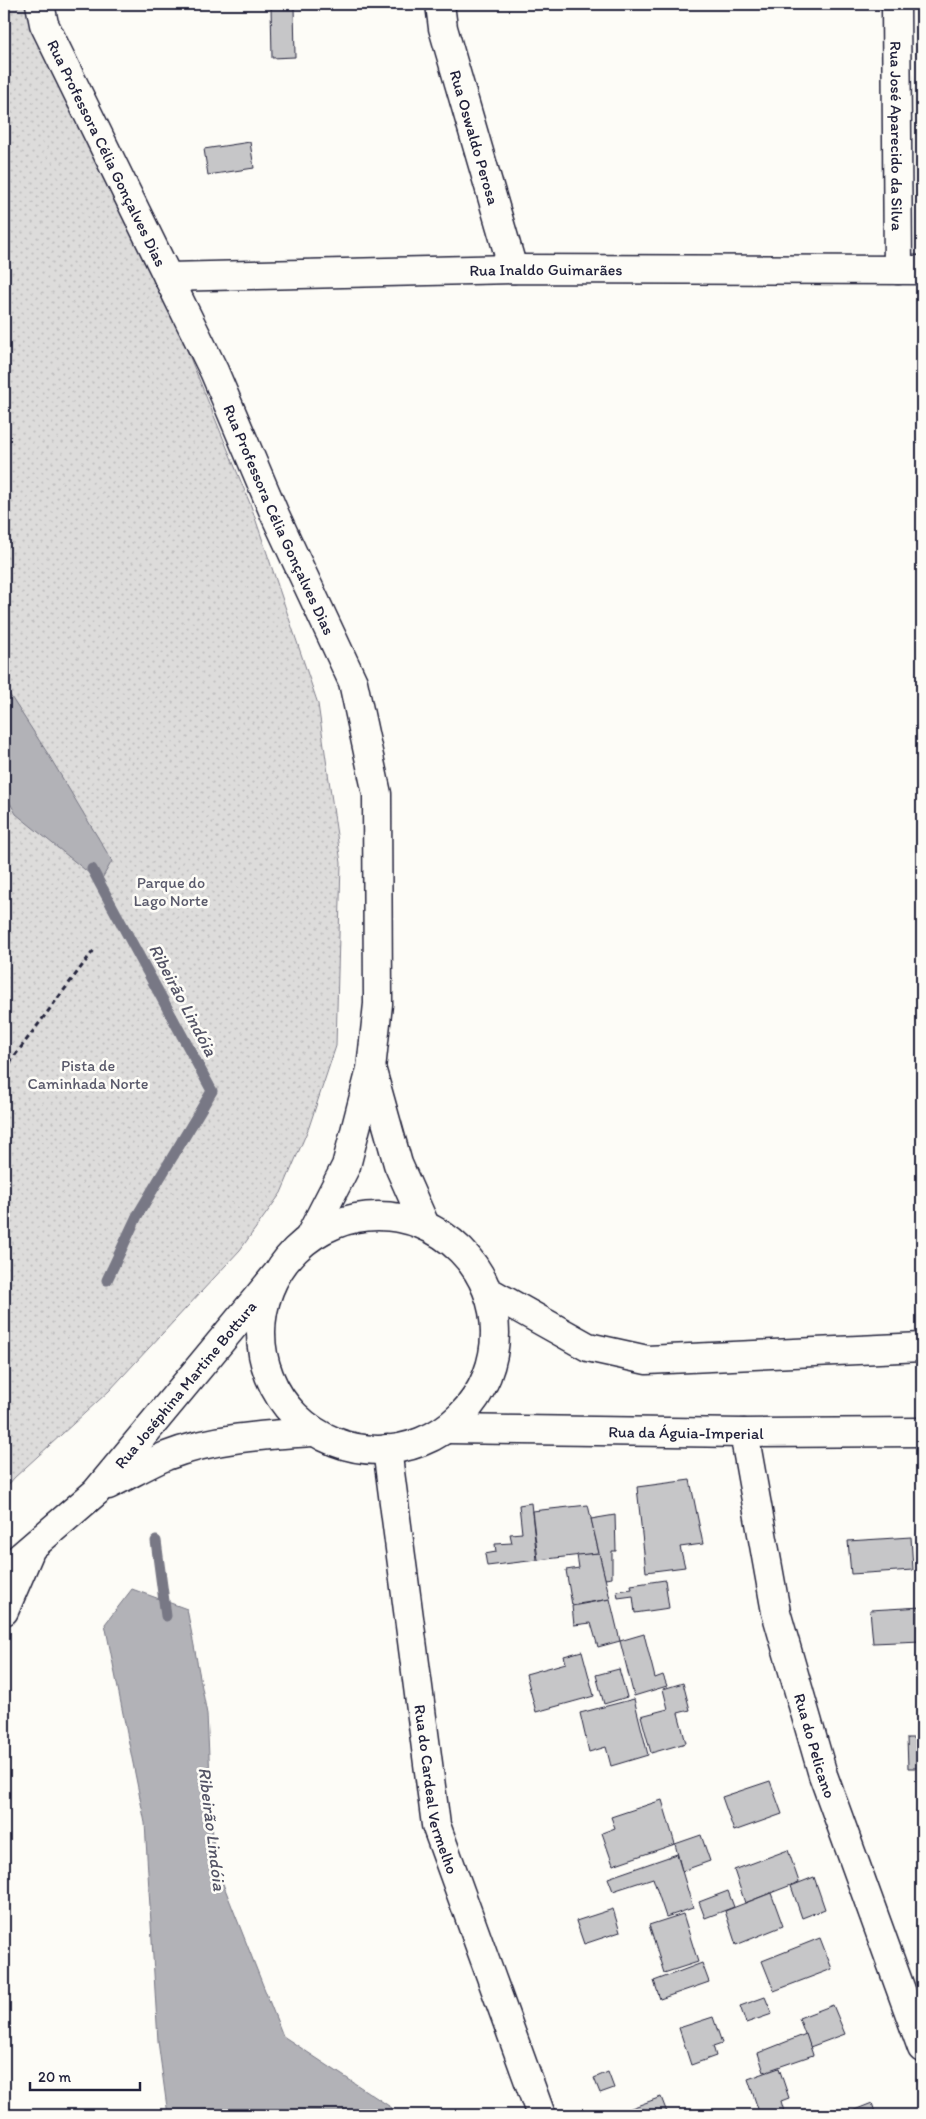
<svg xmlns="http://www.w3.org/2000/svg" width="926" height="2119" font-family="Itim,sans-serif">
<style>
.green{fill:url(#green-dots);stroke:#807f8b}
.water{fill:#b2b2b7;stroke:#787885}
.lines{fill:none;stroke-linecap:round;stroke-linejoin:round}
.stream{stroke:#787885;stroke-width:11}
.building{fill:#c6c6c8;stroke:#22223b}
.minor-casing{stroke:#22223b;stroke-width:31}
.tertiary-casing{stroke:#22223b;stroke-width:31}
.path{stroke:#22223b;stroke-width:3;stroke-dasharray:5 4;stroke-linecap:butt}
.minor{stroke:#fdfcf7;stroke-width:28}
.tertiary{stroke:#fdfcf7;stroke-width:28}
.labels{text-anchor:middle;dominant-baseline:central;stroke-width:5;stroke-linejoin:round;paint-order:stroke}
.street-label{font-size:16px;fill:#22223b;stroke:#fdfcf7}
.park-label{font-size:16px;fill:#5a5a6b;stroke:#fdfcf7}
.water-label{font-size:18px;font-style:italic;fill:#545466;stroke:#fdfcf7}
</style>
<defs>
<pattern id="green-dots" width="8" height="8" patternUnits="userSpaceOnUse" patternTransform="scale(1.25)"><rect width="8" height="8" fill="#dddcdb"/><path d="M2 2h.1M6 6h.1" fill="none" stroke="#bdbcbd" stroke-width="1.8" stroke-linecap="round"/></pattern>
</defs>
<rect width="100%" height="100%" fill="#fdfcf7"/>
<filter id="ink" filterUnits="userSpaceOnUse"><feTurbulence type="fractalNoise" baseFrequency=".02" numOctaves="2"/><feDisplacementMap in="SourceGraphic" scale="10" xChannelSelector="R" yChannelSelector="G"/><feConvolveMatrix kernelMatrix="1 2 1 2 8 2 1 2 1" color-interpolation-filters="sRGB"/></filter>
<g filter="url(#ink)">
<!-- green -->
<polygon class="green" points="4,4 26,4 32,31 159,282 251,506 318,704 341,863 336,1046 309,1127 281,1193 240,1250 109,1391 14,1478 4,1490"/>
<!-- water -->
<g class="water">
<polygon points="4,686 48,754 112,861 100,882 16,814 4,792"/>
<polygon points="132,1589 187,1609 207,1714 214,1861 283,2036 392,2108 394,2115 168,2115 158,2041 145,1823 105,1624"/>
</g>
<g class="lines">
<!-- stream -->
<g class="stream">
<polyline points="92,869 212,1091 137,1216 107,1280"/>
<polyline points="156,1541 166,1616"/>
</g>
</g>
<!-- building -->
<g class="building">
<polygon points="271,6 294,6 295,57 272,58"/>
<polygon points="250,142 254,168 208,175 204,149"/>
<polygon points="690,1480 703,1544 680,1547 685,1567 646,1572 637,1487"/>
<polygon points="531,1503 537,1560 487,1566 485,1554 496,1552 495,1544 512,1543 510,1534 522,1533 519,1505"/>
<polygon points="588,1505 599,1553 538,1560 532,1511"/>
<polygon points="615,1515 616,1551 612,1551 612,1578 605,1579 591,1519"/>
<polygon points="911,1537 913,1570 851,1574 848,1541"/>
<polygon points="599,1553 610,1599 572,1605 566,1570 579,1568 577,1555"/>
<polygon points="665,1580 669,1608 635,1613 633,1596 618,1598 617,1591 632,1589 631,1585"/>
<polygon points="610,1599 620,1641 598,1647 591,1623 574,1625 572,1606"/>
<polygon points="922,1607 922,1641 873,1643 870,1610"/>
<polygon points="644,1634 655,1678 663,1675 667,1686 634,1696 620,1641"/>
<polygon points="582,1651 594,1696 536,1712 526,1674 566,1663 564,1656"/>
<polygon points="619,1669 627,1697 604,1704 596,1675"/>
<polygon points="683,1683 690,1710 678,1713 686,1743 651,1753 641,1716 668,1709 663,1689"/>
<polygon points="634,1699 648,1755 611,1766 606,1747 589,1752 580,1713"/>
<polygon points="907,1738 922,1738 922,1768 908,1768"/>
<polygon points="770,1781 782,1814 734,1831 722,1797"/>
<polygon points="662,1800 675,1844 613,1865 602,1833 615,1828 611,1817"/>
<polygon points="701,1835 710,1861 682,1871 675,1844"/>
<polygon points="788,1850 799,1882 745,1903 734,1870"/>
<polygon points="677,1854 693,1908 666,1917 653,1878 613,1891 608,1878"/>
<polygon points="814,1877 825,1909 802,1918 791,1886"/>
<polygon points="728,1891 734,1907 705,1918 699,1902"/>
<polygon points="771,1893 783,1926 736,1945 725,1911"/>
<polygon points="613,1909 620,1932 584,1944 576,1921"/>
<polygon points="683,1914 698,1962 664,1973 649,1925"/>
<polygon points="820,1938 832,1969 774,1991 762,1961"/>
<polygon points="702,1963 709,1982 660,1999 654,1981"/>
<polygon points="765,1997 772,2014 746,2023 740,2006"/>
<polygon points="833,2005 845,2034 810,2047 799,2018"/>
<polygon points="713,2017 722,2043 713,2046 716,2056 691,2065 679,2028"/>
<polygon points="806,2034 813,2055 764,2072 758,2053"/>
<polygon points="779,2068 789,2098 781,2101 785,2115 760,2115 748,2079"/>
<polygon points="608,2072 614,2088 600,2093 594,2078"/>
<polygon points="661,2097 668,2115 628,2115 626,2110"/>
<polygon points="872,2103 876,2115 854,2115 852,2111"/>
</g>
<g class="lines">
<defs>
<g id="minor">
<path id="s1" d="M440,4L443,28L513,269"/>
<path id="s2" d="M896,4L898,270"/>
<path id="s3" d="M168,277L513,269L922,270"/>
<path id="s4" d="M744,1433L776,1612L823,1775L922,2048"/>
<path d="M108,1485C127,1476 147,1464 166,1456C213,1438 264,1435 313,1432"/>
<path id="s5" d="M4,1571L96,1492L275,1276"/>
<polyline points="4,1611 29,1553"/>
</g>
<g id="tertiary">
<path id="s6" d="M40,4L44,24L214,371L275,515L353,682L377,794L378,1004L371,1069L346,1166L310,1236"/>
<polyline points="372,1071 398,1164 425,1225"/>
<circle cx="378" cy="1333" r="117"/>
<polyline points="488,1291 588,1347 647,1360 922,1347"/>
<path id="s7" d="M448,1429L744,1433L922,1432"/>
<path id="s8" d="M387,1449L436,1825L541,2115"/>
</g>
</defs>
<!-- minor casing -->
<use href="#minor" class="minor-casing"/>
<!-- tertiary casing -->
<use href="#tertiary" class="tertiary-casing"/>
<!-- path -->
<polyline class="path" points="4,1070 94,950"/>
<!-- minor -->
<use href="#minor" class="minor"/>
<!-- tertiary -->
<use href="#tertiary" class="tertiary"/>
</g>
</g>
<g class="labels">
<!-- street labels -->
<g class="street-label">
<text stroke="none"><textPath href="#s1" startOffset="138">Rua Oswaldo Perosa</textPath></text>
<text stroke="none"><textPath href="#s2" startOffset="132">Rua José Aparecido da Silva</textPath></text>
<text stroke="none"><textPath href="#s6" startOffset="164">Rua Professora Célia Gonçalves Dias</textPath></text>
<text stroke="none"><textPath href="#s3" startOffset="378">Rua Inaldo Guimarães</textPath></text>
<text stroke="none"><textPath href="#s6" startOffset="569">Rua Professora Célia Gonçalves Dias</textPath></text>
<text stroke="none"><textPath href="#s5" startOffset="261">Rua Joséphina Martine Bottura</textPath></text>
<text stroke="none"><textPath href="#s7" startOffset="238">Rua da Águia-Imperial</textPath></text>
<text stroke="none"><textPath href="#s4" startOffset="321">Rua do Pelicano</textPath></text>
<text stroke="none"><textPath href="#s8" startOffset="344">Rua do Cardeal Vermelho</textPath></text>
</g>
<!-- park labels -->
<g class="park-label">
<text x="171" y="882">Parque do<tspan x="171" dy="18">Lago Norte</tspan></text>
<text x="88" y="1065">Pista de<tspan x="88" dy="18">Caminhada Norte</tspan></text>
</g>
<!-- water labels -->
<g class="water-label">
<text transform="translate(183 1000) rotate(62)">Ribeirão Lindóia</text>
<text transform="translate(212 1829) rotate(83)">Ribeirão Lindóia</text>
</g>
</g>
<!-- margin -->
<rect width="926" height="2119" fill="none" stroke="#fdfcf7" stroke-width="20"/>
<rect x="10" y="10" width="906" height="2099" fill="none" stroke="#22223b" stroke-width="2" filter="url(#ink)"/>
<!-- scale -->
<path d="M30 2082v8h110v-8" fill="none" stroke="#22223b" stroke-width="2.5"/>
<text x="38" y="2082" font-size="15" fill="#22223b" stroke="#fdfcf7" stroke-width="4" paint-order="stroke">20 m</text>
</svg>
